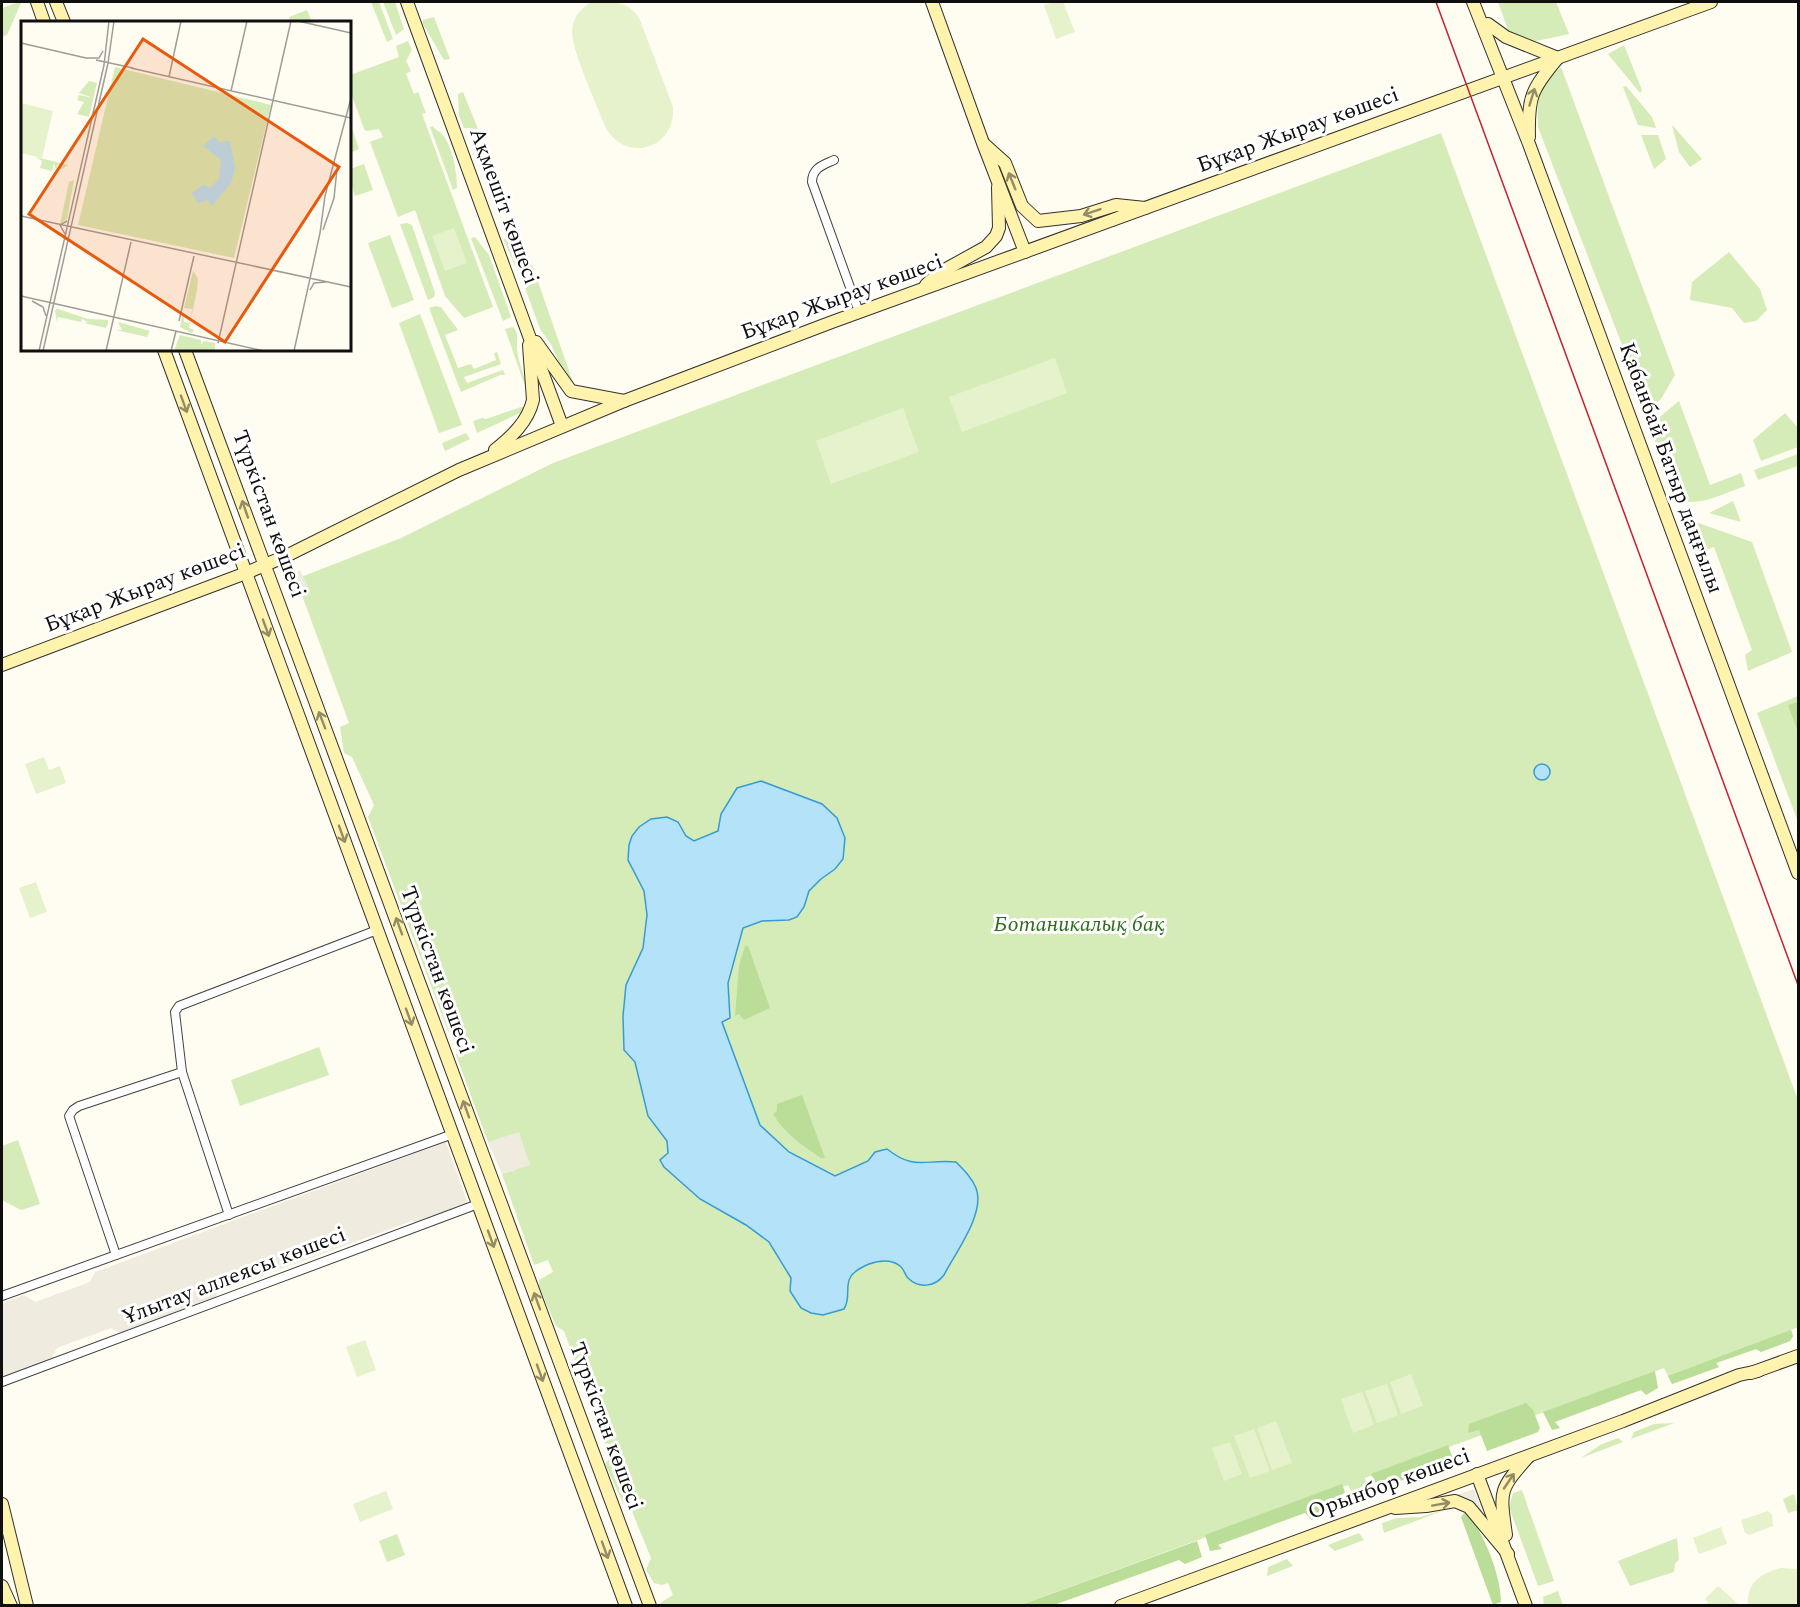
<svg xmlns="http://www.w3.org/2000/svg" width="1800" height="1607" font-family="Spectral,serif">
<style>
.green{fill:#d5ecb9}
.forest{fill:#badd97}
.pitch{fill:#e6f2cb}
.plaza{fill:#f0ebdf}
.water{fill:#b4e2f9;stroke:#379bd3;stroke-width:1.5}
.lines{fill:none;stroke-linecap:round;stroke-linejoin:round}
.street-casing{stroke:#424242;stroke-width:10}
.secondary-casing{stroke:#313131;stroke-width:14}
.street{stroke:#fff;stroke-width:8}
.secondary{stroke:#fff3ad;stroke-width:12}
.tram{stroke:#c6202f;stroke-width:1.5}
.oneway{stroke:#938c66}
.labels{text-anchor:middle;dominant-baseline:central;stroke-width:6;stroke-linejoin:round;paint-order:stroke}
.street-label{font-size:22px;fill:#0f0f0f;stroke:#fff}
.park-label{font-size:22px;font-style:italic;fill:#2f6b1c;stroke:#fff}
.inset-road{fill:none;stroke:#9f9d97;stroke-width:1.5}
.view{fill:#e8590c;fill-opacity:0.15;stroke:#e8590c;stroke-width:3}
.inset-edge{fill:none;stroke:#0f0f0f;stroke-width:3}
</style>
<rect width="100%" height="100%" fill="#fffcf2"/>
<!-- green -->
<g class="green">
<polygon points="19,2 21,3 7,35 2,37 2,8"/>
<polygon points="371,2 379,2 393,39 387,42"/>
<polygon points="383,2 395,2 404,29 396,35"/>
<polygon points="1498,2 1556,2 1569,34 1532,42 1508,30"/>
<polygon points="307,10 312,22 291,22 289,17"/>
<polygon points="434,17 450,59 444,60 423,24 423,20"/>
<polygon points="408,41 412,50 406,61 411,71 406,74 414,94 418,92 426,113 422,114 493,307 464,318 445,296 415,210 398,217 370,142 383,137 379,129 366,131 364,129 350,90 350,75 399,57 396,46"/>
<polygon points="1624,45 1642,90 1640,93 1608,54"/>
<path d="M1561,67L1675,375L1661,399L1650,409L1646,407L1538,127C1537,90 1535,93 1561,67Z"/>
<polygon points="1626,86 1652,117 1656,128 1638,125 1623,87"/>
<polygon points="463,92 478,129 464,128 459,116 458,94"/>
<polygon points="350,123 359,149 350,153"/>
<polygon points="1672,125 1702,159 1690,167 1679,152"/>
<path d="M433,126C436,131 440,131 443,135C453,148 457,173 457,188L453,190L430,127Z"/>
<polygon points="1441,133 1798,1100 1798,1327 1791,1330 1793,1336 1790,1341 1761,1352 1756,1349 1716,1363 1719,1367 1672,1384 1664,1368 1365,1478 1367,1485 1351,1491 1348,1485 1021,1605 661,1605 660,1603 673,1595 668,1583 662,1585 654,1583 646,1570 651,1558 631,1509 623,1503 605,1464 610,1457 564,1331 556,1326 539,1287 539,1280 553,1272 548,1260 534,1265 502,1174 515,1170 503,1138 488,1142 456,1055 459,1049 468,1044 464,1034 456,1036 448,1031 368,817 374,805 352,757 344,753 340,727 349,723 296,579 401,538 553,463"/>
<polygon points="1641,135 1658,135 1666,159 1654,169"/>
<polygon points="364,164 373,190 355,196 350,179 350,169"/>
<polygon points="512,217 533,268 524,270 516,268 504,240 509,227 506,219"/>
<polygon points="407,223 412,225 435,293 434,297 428,300 400,224"/>
<polygon points="390,235 414,300 392,308 368,243"/>
<polygon points="475,237 489,255 510,314 511,317 503,321 471,238"/>
<polygon points="1729,252 1760,289 1767,310 1756,321 1744,323 1732,308 1690,300 1692,282"/>
<polygon points="536,276 574,385 568,384 551,344 540,329 524,285 526,280"/>
<polygon points="435,306 441,307 458,330 445,335 458,368 471,364 474,369 496,360 494,353 497,352 501,364 464,377 467,383 503,370 505,375 500,375 461,392 429,308"/>
<polygon points="420,314 462,425 439,433 399,323"/>
<path d="M513,327C520,334 516,340 517,349C519,367 528,383 530,400L505,329Z"/>
<path d="M1679,401L1710,485L1741,473L1745,486C1725,493 1700,507 1679,500L1650,429L1651,424Z"/>
<polygon points="521,407 525,407 520,413 477,433 473,421 482,418 486,419"/>
<polygon points="1785,413 1798,428 1798,447 1761,461 1753,440"/>
<polygon points="466,433 470,439 445,451 442,443"/>
<polygon points="1798,454 1798,466 1758,480 1754,470"/>
<polygon points="1733,501 1741,522 1709,513"/>
<polygon points="1690,520 1752,542 1792,652 1748,671 1745,655 1752,650 1714,547 1705,550 1685,524"/>
<polygon points="1798,696 1798,822 1757,713"/>
<polygon points="319,1047 329,1075 240,1106 231,1080"/>
<polygon points="18,1140 40,1204 21,1210 2,1200 2,1146"/>
<polygon points="1674,1423 1631,1439 1634,1432 1654,1424"/>
<polygon points="1618,1438 1623,1442 1581,1458 1600,1445"/>
<polygon points="1522,1490 1554,1581 1538,1586 1509,1507 1513,1493"/>
<polygon points="1794,1494 1798,1510 1788,1513 1783,1499"/>
<polygon points="1450,1508 1384,1533 1382,1523 1397,1518 1421,1517"/>
<polygon points="1359,1533 1364,1540 1335,1551 1328,1545"/>
<polygon points="397,1534 405,1555 387,1562 379,1541"/>
<polygon points="1677,1538 1679,1559 1675,1564 1674,1572 1630,1586 1618,1561"/>
<polygon points="1287,1559 1293,1566 1267,1576 1268,1567"/>
<polygon points="1558,1591 1563,1605 1544,1605 1543,1597"/>
</g>
<!-- forest -->
<g class="forest">
<polygon points="1798,702 1798,732 1788,705"/>
<polygon points="745,946 748,946 770,1008 744,1020 739,1014 735,1016 739,966"/>
<path d="M802,1095L825,1158H821C802,1145 785,1134 773,1114L777,1111V1104Z"/>
<polygon points="1791,1330 1793,1336 1790,1341 1761,1352 1756,1349 1716,1363 1719,1367 1672,1384 1668,1376"/>
<polygon points="1655,1371 1658,1388 1646,1395 1641,1390 1555,1422 1560,1428 1552,1430 1543,1412"/>
<polygon points="1526,1403 1533,1410 1540,1428 1538,1432 1487,1451 1479,1430 1468,1433 1469,1424"/>
<polygon points="1448,1445 1454,1462 1389,1485 1377,1485 1371,1474"/>
<polygon points="1342,1484 1345,1492 1342,1495 1343,1500 1312,1520 1305,1513 1218,1545 1222,1549 1210,1551 1205,1535"/>
<path d="M1466,1511C1484,1534 1500,1572 1501,1602L1493,1605L1461,1517Z"/>
<polygon points="1197,1541 1202,1557 1185,1564 1179,1560 1054,1605 1021,1605"/>
</g>
<!-- pitch -->
<g class="pitch">
<path d="M591,2C613,2 629,0 640,20L673,107C676,150 624,164 605,126C597,105 572,51 572,32C572,19 580,9 591,2Z"/>
<polygon points="1055,2 1063,2 1075,32 1056,39 1044,5"/>
<polygon points="454,228 467,263 445,271 432,236"/>
<polygon points="1055,358 1067,393 962,432 949,397"/>
<polygon points="903,408 919,452 831,484 816,441"/>
<polygon points="44,757 49,770 60,766 66,783 36,794 25,764"/>
<polygon points="36,882 47,912 30,918 19,888"/>
<polygon points="365,1340 376,1370 357,1377 346,1347"/>
<polygon points="1411,1374 1423,1406 1401,1414 1390,1382"/>
<polygon points="1387,1384 1398,1415 1377,1423 1365,1391"/>
<polygon points="1362,1392 1374,1425 1353,1433 1341,1399"/>
<polygon points="1276,1421 1292,1463 1272,1470 1257,1428"/>
<polygon points="1254,1429 1270,1471 1250,1478 1234,1436"/>
<polygon points="1230,1442 1242,1474 1224,1481 1212,1448"/>
<polygon points="386,1491 393,1509 360,1522 353,1504"/>
<polygon points="1768,1511 1772,1514 1773,1526 1749,1535 1745,1533 1741,1520"/>
<polygon points="1721,1527 1727,1544 1699,1554 1693,1538"/>
<path d="M1781,1568L1798,1569V1605H1748C1746,1583 1761,1573 1781,1568Z"/>
<polygon points="1718,1586 1739,1605 1706,1605 1708,1602 1705,1599"/>
</g>
<!-- plaza -->
<g class="plaza">
<polygon points="300,570 308,587 292,594 290,590 291,578"/>
<polygon points="519,1132 530,1165 502,1174 488,1142"/>
<polygon points="446,1142 469,1207 420,1226 412,1221 218,1292 213,1303 122,1334 111,1328 57,1348 50,1361 2,1378 2,1303 24,1295 35,1302 90,1282 95,1272"/>
<polygon points="1474,1489 1483,1514 1468,1501 1454,1496"/>
</g>
<!-- water -->
<g class="water">
<circle cx="1542" cy="772" r="8"/>
<path d="M761,781L822,804L837,818L845,838L843,859L835,869L821,879L809,891L804,907L797,917L789,920L762,921L743,928L728,983L730,1018L722,1022L760,1125L789,1152L835,1176L868,1161L875,1152L887,1149C915,1171 924,1159 956,1162C964,1170 972,1178 976,1188C986,1213 955,1253 944,1275C935,1287 919,1289 908,1278C905,1275 904,1269 900,1266C891,1259 878,1261 869,1264C862,1267 853,1271 850,1278C845,1287 851,1298 844,1309L823,1315L811,1313L801,1308L790,1291L791,1278L769,1242L746,1225L700,1199L664,1167L660,1160L668,1153L667,1141L648,1116L635,1062L624,1050L623,1016L626,985L643,948L647,915L644,891L628,860L629,845L632,836L639,827L651,819L667,817L678,822L686,836L694,841L718,831L721,814L737,788Z"/>
</g>
<g class="lines">
<defs>
<g id="street">
<path d="M834,160C823,165 812,168 812,182L859,312"/>
<polyline points="229,1215 182,1072 175,1012 179,1006 377,930"/>
<polyline points="116,1255 69,1116 73,1110 79,1106 182,1072"/>
<polyline points="2,1296 453,1134"/>
<polyline points="2,1382 478,1204"/>
</g>
<g id="secondary">
<polyline points="37,2 44,22"/>
<polyline points="56,2 64,22"/>
<polyline points="407,2 562,426"/>
<polyline points="932,2 983,143 1025,252"/>
<polyline points="1473,2 1529,144 1798,873"/>
<polyline points="1488,24 1506,37 1558,58"/>
<path d="M1529,137C1528,97 1531,90 1557,59"/>
<polyline points="985,145 1005,163 1022,206 1038,221 1081,216 1116,205 1145,208"/>
<polyline points="926,285 939,273 986,247 996,236 999,228 998,187"/>
<polyline points="536,342 571,391 624,401"/>
<polyline points="164,350 626,1606"/>
<polyline points="185,350 650,1606"/>
<path d="M495,450C511,437 528,422 533,400L529,345"/>
<polyline points="2,665 246,573 286,556 459,470 624,401 832,322 1711,2"/>
<polyline points="1751,1373 1798,1356"/>
<polyline points="1477,1474 1526,1606"/>
<polyline points="2,1504 27,1606"/>
<polyline points="1395,1508 1426,1506 1455,1501 1469,1507 1508,1554"/>
<path d="M1506,1535C1500,1491 1498,1491 1528,1457"/>
<polyline points="2,1586 11,1606"/>
<polyline points="1121,1606 1623,1421 1739,1375 1758,1371"/>
</g>
</defs>
<!-- street casing -->
<use href="#street" class="street-casing"/>
<!-- secondary casing -->
<use href="#secondary" class="secondary-casing"/>
<!-- street -->
<use href="#street" class="street"/>
<!-- secondary -->
<use href="#secondary" class="secondary"/>
<!-- tram -->
<polyline class="tram" points="1436,2 1798,985"/>
</g>
<!-- one-way arrows -->
<defs><path id="oneway-shaft" d="M-6 0H5M1.5-3L5.5 0L1.5 3" fill="none" stroke-width="1.6" stroke-linecap="round" stroke-linejoin="round" transform="scale(1.5)"/></defs>
<g class="oneway">
<use href="#oneway-shaft" transform="translate(1532 97) rotate(-73)"/>
<use href="#oneway-shaft" transform="translate(1012 181) rotate(-112)"/>
<use href="#oneway-shaft" transform="translate(1092 212) rotate(162)"/>
<use href="#oneway-shaft" transform="translate(184 404) rotate(70)"/>
<use href="#oneway-shaft" transform="translate(245 509) rotate(-109)"/>
<use href="#oneway-shaft" transform="translate(266 628) rotate(70)"/>
<use href="#oneway-shaft" transform="translate(322 720) rotate(-111)"/>
<use href="#oneway-shaft" transform="translate(342 834) rotate(70)"/>
<use href="#oneway-shaft" transform="translate(399 926) rotate(-110)"/>
<use href="#oneway-shaft" transform="translate(409 1017) rotate(70)"/>
<use href="#oneway-shaft" transform="translate(466 1109) rotate(-110)"/>
<use href="#oneway-shaft" transform="translate(491 1239) rotate(70)"/>
<use href="#oneway-shaft" transform="translate(537 1301) rotate(-110)"/>
<use href="#oneway-shaft" transform="translate(540 1373) rotate(70)"/>
<use href="#oneway-shaft" transform="translate(1509 1481) rotate(-56)"/>
<use href="#oneway-shaft" transform="translate(1441 1504) rotate(-10)"/>
<use href="#oneway-shaft" transform="translate(605 1550) rotate(70)"/>
</g>
<g class="labels">
<!-- street labels -->
<g class="street-label">
<text transform="translate(1298 130) rotate(-20)">Бұқар Жырау көшесі</text>
<text transform="translate(504 206) rotate(70)">Ақмешіт көшесі</text>
<text transform="translate(842 297) rotate(-20)">Бұқар Жырау көшесі</text>
<text transform="translate(1671 468) rotate(70)">Қабанбай Батыр даңғылы</text>
<text transform="translate(269 514) rotate(70)">Түркістан көшесі</text>
<text transform="translate(145 588) rotate(-21)">Бұқар Жырау көшесі</text>
<text transform="translate(437 970) rotate(70)">Түркістан көшесі</text>
<text transform="translate(234 1276) rotate(-21)">Ұлытау аллеясы көшесі</text>
<text transform="translate(606 1426) rotate(70)">Түркістан көшесі</text>
<text transform="translate(1389 1484) rotate(-20)">Орынбор көшесі</text>
</g>
<!-- park labels -->
<g class="park-label">
<text x="1079" y="924">Ботаникалық бақ</text>
</g>
</g>
<!-- overview -->
<g transform="translate(21 21)">
<rect width="330" height="330" fill="#fffcf2"/>
<path d="M94,46L250,84L213,237L57,204ZM68,60L76,62L68,96L56,93L63,81L56,79L58,74L72,77L58,72ZM15,136L47,144L46,145L39,149L37,143L35,150L33,142L31,150L19,147L21,140ZM53,159L46,198L39,203L48,161ZM172,250L177,257L176,269L168,307L173,309L171,312L159,306L162,289L163,301L168,302L170,295L171,288L163,287ZM37,288L67,298L87,299V302L85,307L63,302L67,301L61,298L60,301L37,296L36,301L34,289ZM97,301L129,310L128,311L126,316L95,309H101ZM159,314L180,319V324L183,320L194,322V330H153Z" fill="#d5ecb9"/>
<path d="M0,82L32,90L21,137L0,132Z" fill="#e6f2cb"/>
<path d="M193,115L198,121L209,120L214,147L210,162L191,185L187,179L177,182L171,172L182,164L189,167L198,158L200,139L182,125Z" fill="#b4e2f9"/>
<path class="inset-road" d="M277,0L330,12M0,22L65,37M65,37H78L82,30M75,39L112,47M110,47L330,97M148,56L160,0M210,70L226,0M0,195L330,266M302,209L313,177L316,148M44,213L39,204L46,200M289,269L293,262L305,261M0,275L243,330M11,280L22,286L25,295M158,300L173,235M197,322L270,0M18,330L83,44L88,0M22,330L87,42L93,0M85,330L110,221M150,330L155,310M273,330L299,212L304,175L330,77"/>
<path class="view" d="M122,18L318,146L204,321L8,193Z"/>
<rect width="330" height="330" class="inset-edge"/>
</g>
<!-- border -->
<rect width="1800" height="1607" fill="none" stroke="#0f0f0f" stroke-width="6"/>
</svg>
